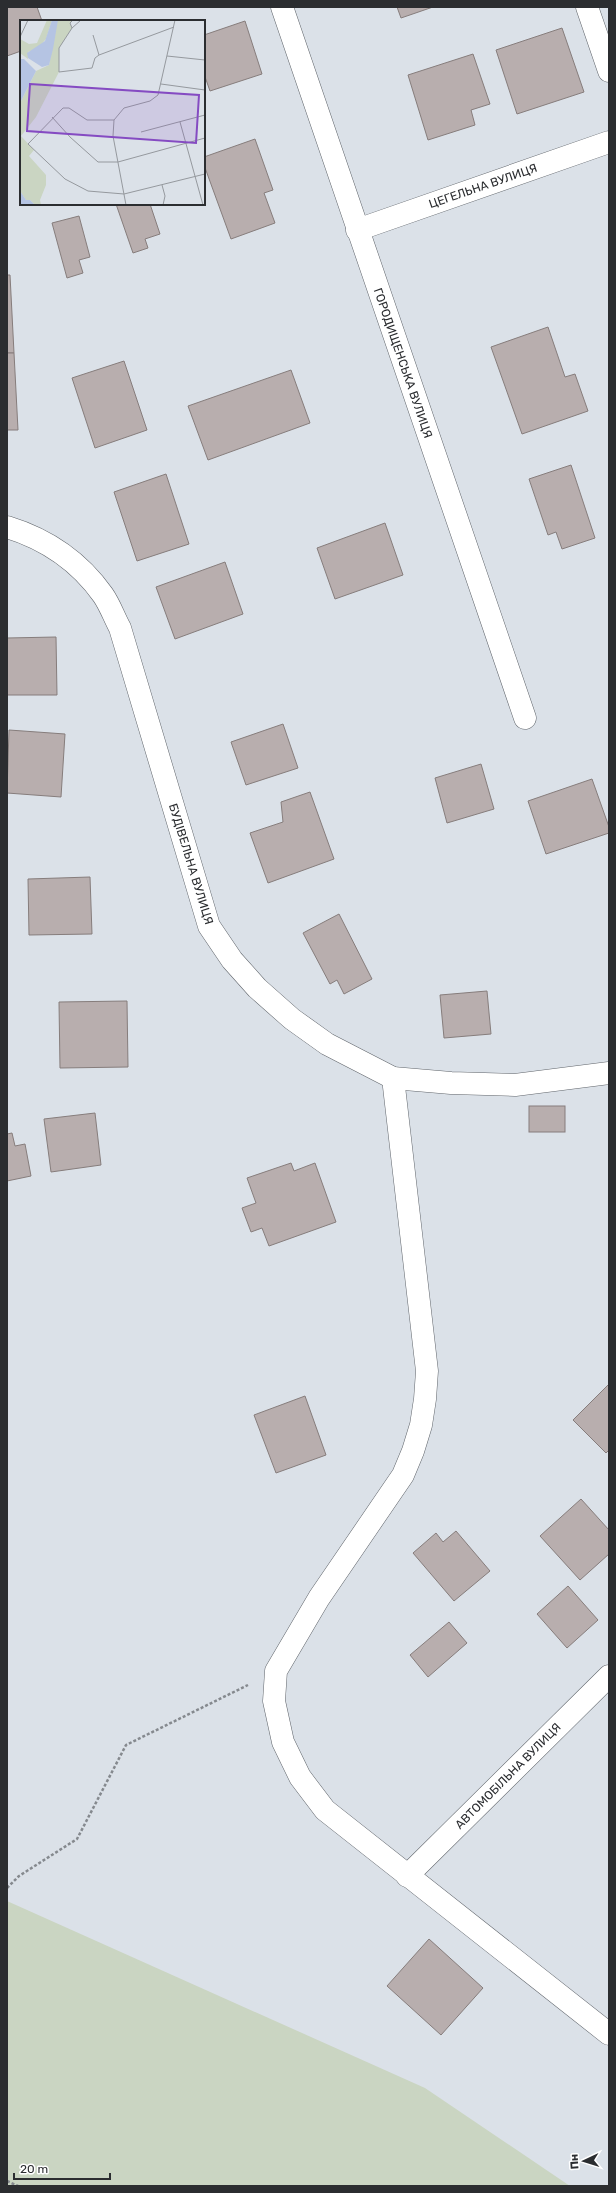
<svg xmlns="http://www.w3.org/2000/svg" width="616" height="2193" font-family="Rubik,sans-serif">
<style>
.green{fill:#cad5c2}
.building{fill:#b8aeae;stroke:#867d7c}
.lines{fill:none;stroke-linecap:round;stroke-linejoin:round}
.street-casing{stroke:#60656b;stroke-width:23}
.path{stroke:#85898e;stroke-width:2.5;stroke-dasharray:3 2;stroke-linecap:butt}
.street{stroke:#fff;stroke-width:22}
.labels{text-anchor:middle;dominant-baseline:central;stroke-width:4;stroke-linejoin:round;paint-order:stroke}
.street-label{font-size:12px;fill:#2b2d30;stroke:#fff}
.inset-road{fill:none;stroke:#95999e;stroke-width:1}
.view{fill:#854bc2;fill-opacity:0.15;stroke:#854bc2;stroke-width:2}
.inset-edge{fill:none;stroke:#2b2d30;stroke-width:2}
</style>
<rect width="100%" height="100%" fill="#dbe1e8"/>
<!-- green -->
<polygon class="green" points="7,1901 425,2088 570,2186 7,2186"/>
<!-- building -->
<g class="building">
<polygon points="7,7 37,7 42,21 21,21 21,51 7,56"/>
<polygon points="397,7 433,7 401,18"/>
<polygon points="245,21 262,74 210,91 204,74 204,35"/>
<polygon points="562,28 584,92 517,114 496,50"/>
<polygon points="473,54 490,104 471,110 475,125 428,140 408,75"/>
<polygon points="255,139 273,190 264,193 275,223 231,239 204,165 204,157"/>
<polygon points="116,204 150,204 160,234 145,239 148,248 133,253"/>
<polygon points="79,216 90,257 79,260 83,273 67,278 52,223"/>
<polygon points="7,275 10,275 14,353 7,353"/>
<polygon points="548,327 565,377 575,374 588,411 522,434 491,347"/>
<polygon points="7,353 14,353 18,430 7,430"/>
<polygon points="124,361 147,430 95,448 72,378"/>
<polygon points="291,370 310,423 208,460 188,406"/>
<polygon points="571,465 595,538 562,549 556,532 548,535 529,479"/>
<polygon points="166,474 189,544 137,561 114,492"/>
<polygon points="385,523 403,575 335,599 317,548"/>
<polygon points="225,562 243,614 175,639 156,587"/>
<polygon points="56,637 57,695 7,695 7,638"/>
<polygon points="283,724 298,768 246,785 231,742"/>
<polygon points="9,730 65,734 61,797 7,793"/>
<polygon points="481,764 494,809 447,823 435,778"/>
<polygon points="592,779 609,827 609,833 546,854 528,801"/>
<polygon points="310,792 334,859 268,883 250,833 283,822 281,802"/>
<polygon points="90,877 92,934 29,935 28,879"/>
<polygon points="339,914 372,979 344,994 337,980 330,984 303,933"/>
<polygon points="487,991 491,1034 444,1038 440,995"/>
<polygon points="127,1001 128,1067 60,1068 59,1002"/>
<rect x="529" y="1106" width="36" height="26"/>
<polygon points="95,1113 101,1165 51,1172 44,1119"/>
<polygon points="12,1133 15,1146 25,1144 31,1176 7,1181 7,1134"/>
<polygon points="291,1163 294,1171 315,1163 336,1222 269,1246 262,1228 251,1232 242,1208 256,1203 247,1178"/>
<polygon points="609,1384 609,1450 606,1453 573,1420"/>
<polygon points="305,1396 326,1455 276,1473 254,1415"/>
<polygon points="581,1499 609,1530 609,1554 580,1580 540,1536"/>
<polygon points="456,1531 490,1571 454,1601 413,1553 436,1533 443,1542"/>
<polygon points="568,1586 598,1620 567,1648 537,1614"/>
<polygon points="449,1622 467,1643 428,1677 410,1655"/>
<polygon points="429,1939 483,1988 441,2035 387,1986"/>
</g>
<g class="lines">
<defs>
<g id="street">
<polyline points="282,7 525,718"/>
<polyline points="587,7 609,71"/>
<polyline points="357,230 609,142"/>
<path d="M7,527C46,539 79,561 103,595C110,605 114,617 120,628L209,926L232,960L257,988L292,1019L327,1044L393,1078L451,1083L515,1085L609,1073"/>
<polyline points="393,1078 427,1371 425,1399 421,1425 413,1451 403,1475 319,1598 276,1671 274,1701 283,1742 300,1777 325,1810 609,2034"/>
<polyline points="407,1876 609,1676"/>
</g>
</defs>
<!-- street casing -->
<use href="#street" class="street-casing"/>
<!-- path -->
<g class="path">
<polyline points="7,1888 19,1876 77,1839 126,1745 248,1685"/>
<polyline points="7,2181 18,2186"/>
</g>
<!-- street -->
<use href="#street" class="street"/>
</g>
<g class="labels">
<!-- street labels -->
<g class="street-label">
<text transform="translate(483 186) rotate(-19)">ЦЕГЕЛЬНА ВУЛИЦЯ</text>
<text transform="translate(403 363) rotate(71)">ГОРОДИЩЕНСЬКА ВУЛИЦЯ</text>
<text transform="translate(191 864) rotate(73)">БУДІВЕЛЬНА ВУЛИЦЯ</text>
<text transform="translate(508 1776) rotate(-45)">АВТОМОБІЛЬНА ВУЛИЦЯ</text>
</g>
</g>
<!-- overview -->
<g transform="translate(20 20)">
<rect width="185" height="185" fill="#dbe1e8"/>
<path d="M27,0H32L26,19L18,28L8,32V39L0,33V19L9,24L17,23ZM37,0H53L50,3L52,8L39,28V52L16,97L1,116L14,130L9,136L26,155V165L20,180L21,185H15L10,180H6L0,171V83L16,51L29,45Z" fill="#cad5c2"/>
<path d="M32,0H38L33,29L29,45L22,47L8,38L7,33L25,21ZM0,39H4L16,51L0,83ZM0,171L6,180H10L15,185H0Z" fill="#b5c4e3"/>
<path class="inset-road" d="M53,0L50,3L52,8L39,28V52L72,48L75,38L79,35M52,8L61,0M73,15L79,35L154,7M0,17L8,0M147,36L185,40M141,64L185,70M32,97L50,117L78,142H98L185,118M94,100H67L49,88H43L8,124L45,159L68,171L104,174L185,154M160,102L183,185M121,112L185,95M142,165L145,176L143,185M106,185L93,116L94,100L104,88L130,81L138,75L155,0"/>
<path class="view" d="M10,64L179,75L176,123L7,111Z"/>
<rect width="185" height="185" class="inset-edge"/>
</g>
<!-- border -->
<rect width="616" height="2193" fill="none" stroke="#2b2d30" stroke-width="16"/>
<!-- north arrow -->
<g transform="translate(584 2161) rotate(266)" stroke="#ffffff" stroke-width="3" paint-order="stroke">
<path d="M0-3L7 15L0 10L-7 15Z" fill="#2b2d30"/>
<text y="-6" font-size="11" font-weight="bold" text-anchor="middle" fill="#2b2d30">Пн</text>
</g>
<!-- scale -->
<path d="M14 2173v6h96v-6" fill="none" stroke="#2b2d30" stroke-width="2"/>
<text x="20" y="2173" font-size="12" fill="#2b2d30" stroke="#ffffff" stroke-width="3" paint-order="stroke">20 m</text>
</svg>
